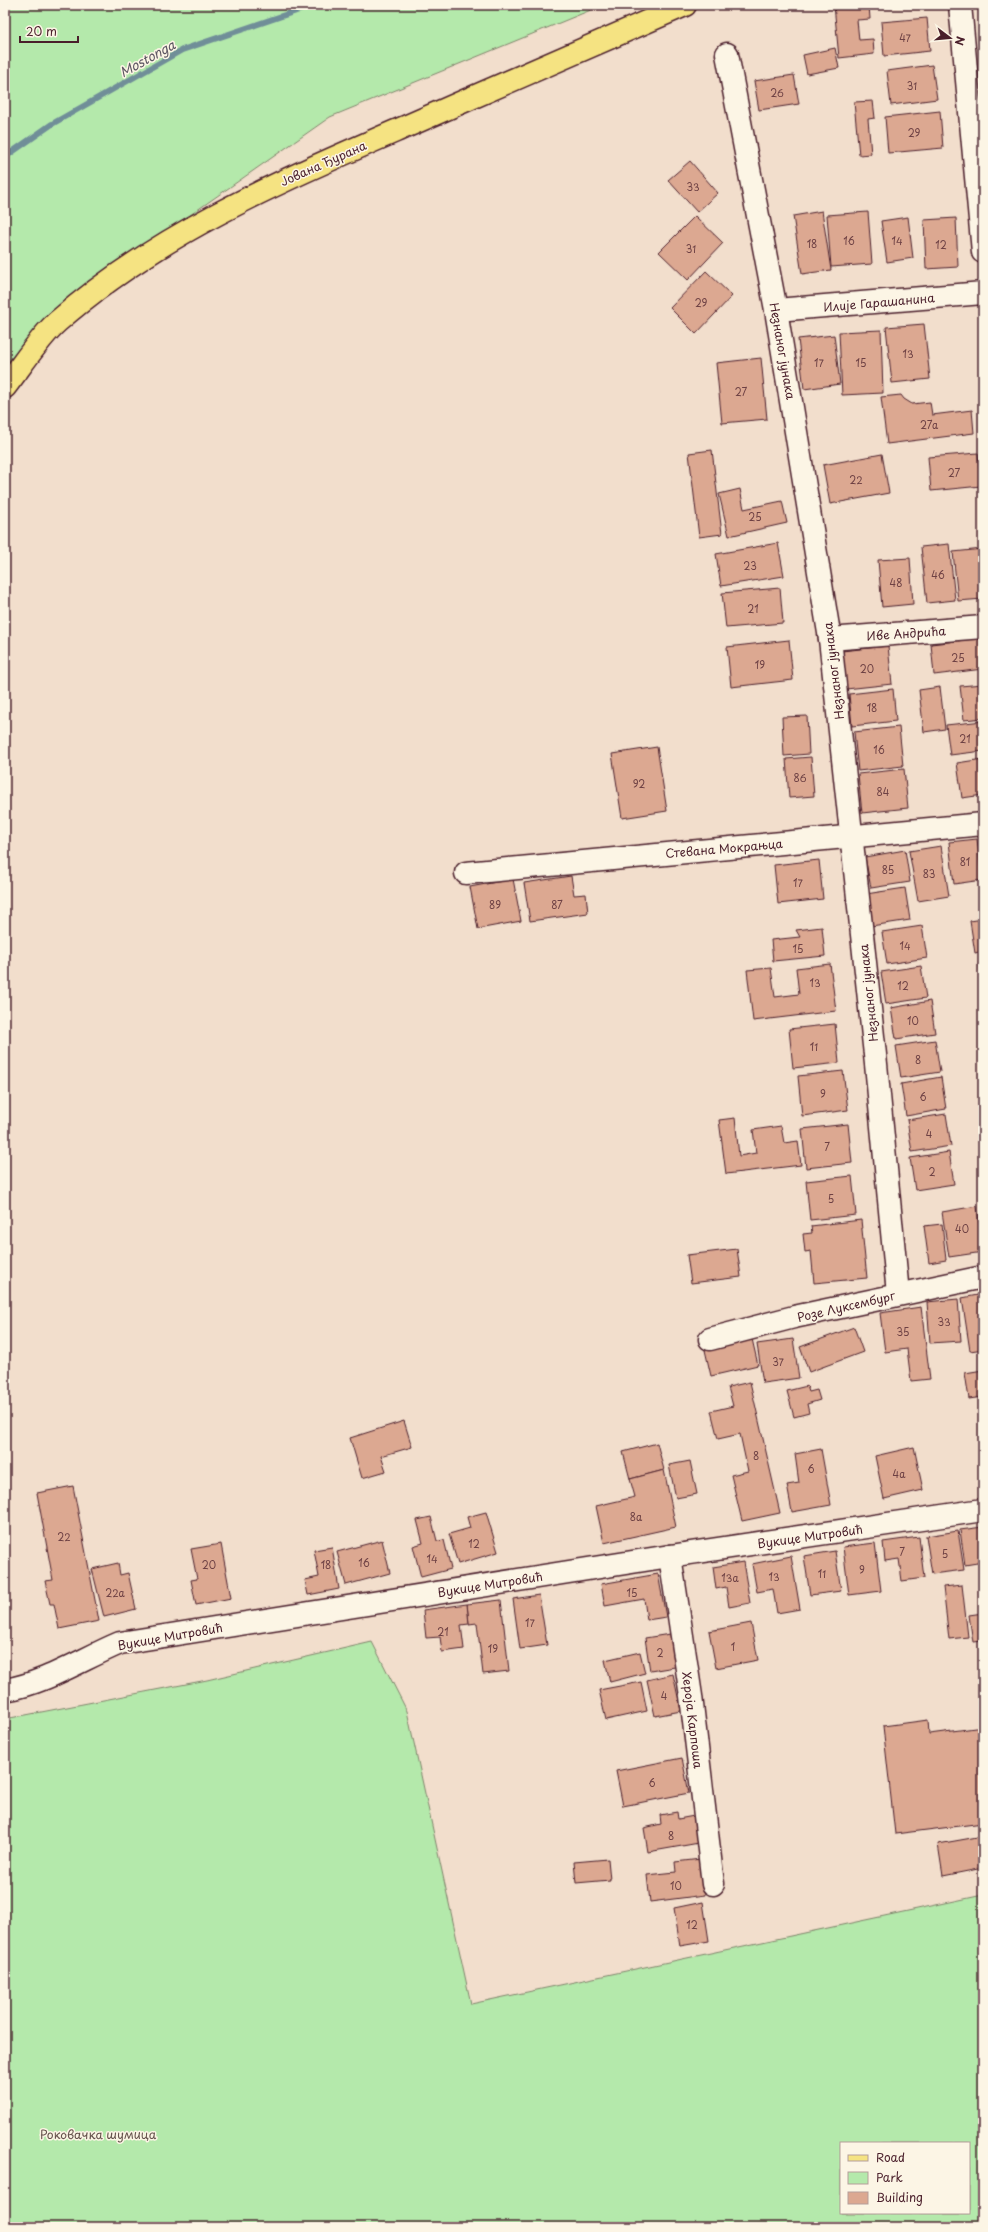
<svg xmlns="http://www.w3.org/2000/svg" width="988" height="2232" font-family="'Playpen Sans',sans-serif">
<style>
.green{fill:#b4e9ab;stroke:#7f846b;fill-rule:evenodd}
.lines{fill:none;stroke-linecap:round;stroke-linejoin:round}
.stream{stroke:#6f8e98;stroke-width:6}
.building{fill:#dca891;stroke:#4a1f2b}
.minor-casing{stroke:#4a1f2b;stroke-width:25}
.major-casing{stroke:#4a1f2b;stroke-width:25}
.minor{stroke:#fcf5e5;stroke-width:22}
.major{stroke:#f5e382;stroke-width:22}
.labels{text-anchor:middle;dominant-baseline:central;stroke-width:3;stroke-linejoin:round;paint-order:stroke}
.number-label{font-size:10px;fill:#6e4144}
.street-label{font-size:12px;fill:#4a1f2b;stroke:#fcf5e5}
.park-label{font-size:12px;fill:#64524b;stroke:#fcf5e5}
.water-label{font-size:13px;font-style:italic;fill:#5c5662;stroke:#fcf5e5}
</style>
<rect width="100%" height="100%" fill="#f2decc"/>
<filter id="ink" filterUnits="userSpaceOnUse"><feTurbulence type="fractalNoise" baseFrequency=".025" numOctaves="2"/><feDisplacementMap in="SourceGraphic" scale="8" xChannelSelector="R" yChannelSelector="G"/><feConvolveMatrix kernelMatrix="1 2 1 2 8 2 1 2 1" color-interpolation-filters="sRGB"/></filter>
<g filter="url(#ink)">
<!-- green -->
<g class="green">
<polygon points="5,5 603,5 330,117 173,227 5,384"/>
<path d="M372,1642L407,1711L471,2004L983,1895V2227H5V1719L207,1680ZM841,2143H969V2213H841Z"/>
</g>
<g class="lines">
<!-- stream -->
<polyline class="stream" points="5,157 52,124 182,50 314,5"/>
</g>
<!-- building -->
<g class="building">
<polygon points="834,5 869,5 870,19 857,20 859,40 873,39 874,54 839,58"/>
<polygon points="871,5 905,5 872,9"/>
<polygon points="979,5 983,5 983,23 980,23"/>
<polygon points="927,18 930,51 884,56 881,22"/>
<polygon points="835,48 839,68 807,74 803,55"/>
<polygon points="932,65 937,99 891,105 887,71"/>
<polygon points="794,75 799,104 759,110 754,81"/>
<polygon points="873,101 875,118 868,119 871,154 859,155 854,102"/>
<polygon points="940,111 943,148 888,153 885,117"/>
<polygon points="690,161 718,193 697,212 668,180"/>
<polygon points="822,211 831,270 802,274 793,216"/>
<polygon points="868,212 872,264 831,267 827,215"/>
<polygon points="695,216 723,243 688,280 659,252"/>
<polygon points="908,217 913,258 887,262 881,221"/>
<polygon points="956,218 958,267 926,269 924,220"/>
<polygon points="706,271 732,296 696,334 670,308"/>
<polygon points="924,324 930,379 892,383 886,327"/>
<polygon points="881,330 883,393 842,395 839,332"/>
<polygon points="834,335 840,384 804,389 798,339"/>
<polygon points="761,358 767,419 722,423 716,363"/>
<polygon points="901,395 904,399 912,404 930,402 932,415 972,410 974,433 887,444 881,397"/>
<polygon points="712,450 722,534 699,537 689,453"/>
<polygon points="978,453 981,486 931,491 928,457"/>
<polygon points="882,454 889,493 830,504 823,465"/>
<polygon points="740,489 744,509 782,501 787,523 729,536 719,494"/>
<polygon points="778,543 784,576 721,586 716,554"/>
<polygon points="949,544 955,600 927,603 921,547"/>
<polygon points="983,549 983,599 958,601 953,552"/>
<polygon points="910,558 913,604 882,607 878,560"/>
<polygon points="780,588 783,623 726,628 722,593"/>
<polygon points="983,638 983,669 934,675 931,644"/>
<polygon points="789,640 793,680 731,687 727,647"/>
<polygon points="888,646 892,684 846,689 842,651"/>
<polygon points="983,684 983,718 964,720 960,686"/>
<polygon points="940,687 945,729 924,732 919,690"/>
<polygon points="893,689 896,721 852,726 849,694"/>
<polygon points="807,716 809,754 784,756 782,717"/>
<polygon points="983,721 983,751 950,755 946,725"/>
<polygon points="899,727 903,766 858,771 854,732"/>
<polygon points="657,747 667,811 622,818 612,754"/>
<polygon points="811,757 814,796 789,798 786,759"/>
<polygon points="983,759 983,795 962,798 957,763"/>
<polygon points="904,769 908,808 862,813 858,774"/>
<polygon points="977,839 982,880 954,884 949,842"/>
<polygon points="941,846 949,896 918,901 909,851"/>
<polygon points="905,850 910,882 871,888 865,857"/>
<polygon points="819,860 823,899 778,904 774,865"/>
<polygon points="571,876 574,895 586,894 588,913 530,921 524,883"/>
<polygon points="513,879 521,921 478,929 470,887"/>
<polygon points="905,888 910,920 871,926 866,894"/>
<polygon points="983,919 983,951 975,953 970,921"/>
<polygon points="922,926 927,958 887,964 882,932"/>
<polygon points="822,927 825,956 773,961 771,940 800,937 796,930"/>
<polygon points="983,961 983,988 979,962"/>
<polygon points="830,964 836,1011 753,1021 747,970 771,968 775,997 799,994 796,968"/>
<polygon points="921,966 926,998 886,1004 881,972"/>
<polygon points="930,1001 935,1033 896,1039 891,1008"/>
<polygon points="835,1024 839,1063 793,1068 789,1029"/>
<polygon points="935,1040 940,1072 901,1078 896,1046"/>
<polygon points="843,1071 848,1110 802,1116 798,1076"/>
<polygon points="941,1077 946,1109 906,1116 901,1084"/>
<polygon points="946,1114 951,1146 912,1152 907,1120"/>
<polygon points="735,1118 739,1156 756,1153 753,1130 781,1126 784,1143 798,1141 801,1165 726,1174 719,1120"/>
<polygon points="848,1124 852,1163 806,1168 802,1129"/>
<polygon points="949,1152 954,1184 915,1190 910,1158"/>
<polygon points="852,1176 856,1215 810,1220 806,1181"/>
<polygon points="977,1206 983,1252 949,1257 942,1212"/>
<polygon points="861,1220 867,1278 814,1283 811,1251 805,1252 803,1234 812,1233 811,1226"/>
<polygon points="942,1224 946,1260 929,1263 924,1226"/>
<polygon points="737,1249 741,1277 691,1283 687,1255"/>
<polygon points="983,1294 983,1349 970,1351 962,1298"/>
<polygon points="958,1299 961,1341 930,1343 927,1302"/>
<polygon points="921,1307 930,1379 911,1381 907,1349 885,1352 880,1313"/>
<polygon points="854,1327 863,1352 809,1372 800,1347"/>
<polygon points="752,1339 758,1365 711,1376 705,1350"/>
<polygon points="793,1339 799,1378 763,1383 757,1344"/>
<polygon points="983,1370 983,1397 969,1399 965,1373"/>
<polygon points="750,1382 780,1513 742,1521 731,1475 748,1471 740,1434 718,1439 711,1411 733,1406 728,1387"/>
<polygon points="807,1386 809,1392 817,1390 820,1400 807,1404 809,1413 794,1417 787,1391"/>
<polygon points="404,1421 412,1447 381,1456 386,1471 362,1478 350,1438"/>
<polygon points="657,1443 664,1470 630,1479 623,1452"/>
<polygon points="914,1447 923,1490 884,1499 875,1456"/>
<polygon points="821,1449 831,1505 792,1512 787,1485 799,1483 795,1454"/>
<polygon points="690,1461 697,1494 676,1498 669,1465"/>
<polygon points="664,1470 676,1527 604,1543 596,1506 635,1497 630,1479"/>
<polygon points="73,1486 99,1621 59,1629 54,1604 50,1604 45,1581 53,1580 37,1493"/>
<polygon points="486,1512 498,1552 458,1564 449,1534 470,1528 467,1517"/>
<polygon points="431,1517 437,1541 444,1540 451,1569 421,1577 413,1546 423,1543 417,1520"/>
<polygon points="983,1527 983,1562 965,1565 960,1530"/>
<polygon points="958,1531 964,1570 932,1574 926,1536"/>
<polygon points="919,1537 924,1578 902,1581 899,1559 885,1561 883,1542"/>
<polygon points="382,1540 390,1573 346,1585 337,1552"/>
<polygon points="875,1543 881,1591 849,1595 843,1547"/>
<polygon points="221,1544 231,1598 196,1605 191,1580 197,1579 191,1549"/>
<polygon points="332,1547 339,1589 308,1595 305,1580 319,1577 314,1550"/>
<polygon points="835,1551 841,1591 810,1595 804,1556"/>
<polygon points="791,1556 800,1609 777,1613 773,1589 757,1592 752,1564"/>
<polygon points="743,1562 750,1603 729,1607 726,1587 716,1589 713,1567"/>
<polygon points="118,1563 120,1575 128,1573 136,1609 104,1617 92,1569"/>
<polygon points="658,1574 666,1617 647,1620 644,1599 605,1606 601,1584"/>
<polygon points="962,1585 968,1637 949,1639 943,1587"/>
<polygon points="539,1595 547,1645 520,1649 513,1599"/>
<polygon points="501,1600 509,1671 483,1674 477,1623 469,1624 467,1604"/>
<polygon points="467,1604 469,1624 461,1625 464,1649 442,1652 440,1637 426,1638 423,1610"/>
<polygon points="983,1613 983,1641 973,1642 969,1615"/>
<polygon points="751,1623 758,1660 716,1668 709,1631"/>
<polygon points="670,1634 675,1667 650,1671 645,1638"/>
<polygon points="640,1652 645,1673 610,1682 605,1660"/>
<polygon points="673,1674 681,1711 655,1716 647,1680"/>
<polygon points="641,1682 647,1711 606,1720 599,1690"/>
<polygon points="928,1720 929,1734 983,1727 983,1823 895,1834 883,1726"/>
<polygon points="682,1758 689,1793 623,1806 616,1771"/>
<polygon points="677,1812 678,1819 694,1816 699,1843 648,1852 644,1828 661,1824 660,1815"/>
<polygon points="983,1836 983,1868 943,1876 938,1844"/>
<polygon points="608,1859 610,1880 576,1883 574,1862"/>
<polygon points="701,1859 705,1895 650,1902 647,1875 676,1872 675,1862"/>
<polygon points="703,1902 709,1941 680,1946 674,1908"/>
</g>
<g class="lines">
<defs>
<g id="minor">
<polyline points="960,5 983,252"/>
<polyline points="727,54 776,310 830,639 876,1064 898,1294"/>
<polyline points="776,310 983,293"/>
<polyline points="830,639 983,627"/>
<polyline points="466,873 983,824"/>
<polyline points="710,1339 794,1317 983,1277"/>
<polyline points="670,1556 691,1696 713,1884"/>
<path d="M5,1690C46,1683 82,1659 120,1643L670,1556L983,1510"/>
</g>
<path id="major" d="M5,387C20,368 39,338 57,322C158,233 283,180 405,127C498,86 591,46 685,5"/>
</defs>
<!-- minor casing -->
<use href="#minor" class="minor-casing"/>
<!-- major casing -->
<use href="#major" class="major-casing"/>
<!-- minor -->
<use href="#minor" class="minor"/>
<!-- major -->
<use href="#major" class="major"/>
</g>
</g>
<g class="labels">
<!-- number labels -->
<g class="number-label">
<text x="905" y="37">47</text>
<text x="912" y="85">31</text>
<text x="777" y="92">26</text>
<text x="914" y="132">29</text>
<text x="693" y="186">33</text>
<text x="849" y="240">16</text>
<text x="897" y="240">14</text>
<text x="812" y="243">18</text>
<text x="941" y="244">12</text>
<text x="691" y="248">31</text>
<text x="701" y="302">29</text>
<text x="908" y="353">13</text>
<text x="819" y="362">17</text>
<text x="861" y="362">15</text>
<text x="741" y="391">27</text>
<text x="929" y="424">27a</text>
<text x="954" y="472">27</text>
<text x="856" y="479">22</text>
<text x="755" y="516">25</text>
<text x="750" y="565">23</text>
<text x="938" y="574">46</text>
<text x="896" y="582">48</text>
<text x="753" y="608">21</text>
<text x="958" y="657">25</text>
<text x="760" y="664">19</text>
<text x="867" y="668">20</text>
<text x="872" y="707">18</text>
<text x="965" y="738">21</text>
<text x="879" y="749">16</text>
<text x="800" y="777">86</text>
<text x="639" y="783">92</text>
<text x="883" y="791">84</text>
<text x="965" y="861">81</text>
<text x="888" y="869">85</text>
<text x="929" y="873">83</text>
<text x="798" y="882">17</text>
<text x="495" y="904">89</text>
<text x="557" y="904">87</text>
<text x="905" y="945">14</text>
<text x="798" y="948">15</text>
<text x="815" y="982">13</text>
<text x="903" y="985">12</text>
<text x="913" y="1020">10</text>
<text x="814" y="1046">11</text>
<text x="918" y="1059">8</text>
<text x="823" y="1093">9</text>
<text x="923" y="1096">6</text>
<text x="929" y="1133">4</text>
<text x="827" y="1146">7</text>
<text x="932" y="1171">2</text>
<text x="831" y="1198">5</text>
<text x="962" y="1228">40</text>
<text x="944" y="1321">33</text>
<text x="903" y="1331">35</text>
<text x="778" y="1361">37</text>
<text x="756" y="1455">8</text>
<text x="811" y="1468">6</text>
<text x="899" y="1473">4a</text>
<text x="636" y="1516">8a</text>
<text x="64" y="1536">22</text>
<text x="474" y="1543">12</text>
<text x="902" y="1551">7</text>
<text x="945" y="1553">5</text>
<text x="432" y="1558">14</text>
<text x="364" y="1562">16</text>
<text x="209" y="1564">20</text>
<text x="326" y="1564">18</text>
<text x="862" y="1569">9</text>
<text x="822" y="1573">11</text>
<text x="774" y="1576">13</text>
<text x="730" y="1577">13a</text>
<text x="115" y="1592">22a</text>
<text x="632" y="1592">15</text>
<text x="530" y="1622">17</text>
<text x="443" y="1631">21</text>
<text x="733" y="1646">1</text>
<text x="493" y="1648">19</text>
<text x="660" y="1652">2</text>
<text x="664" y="1695">4</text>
<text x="652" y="1782">6</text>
<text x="671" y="1835">8</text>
<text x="676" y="1885">10</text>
<text x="692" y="1924">12</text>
</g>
<!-- street labels -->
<g class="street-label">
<text transform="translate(323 163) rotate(-24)">Јована Ђурана</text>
<text transform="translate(879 302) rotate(-5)">Илије Гарашанина</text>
<text transform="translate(783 351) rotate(80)">Незнаног јунака</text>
<text transform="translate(906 633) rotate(-4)">Иве Андрића</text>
<text transform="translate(833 671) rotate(-97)">Незнаног јунака</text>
<text transform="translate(724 848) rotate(-5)">Стевана Мокрањца</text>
<text transform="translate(868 993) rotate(-96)">Незнаног јунака</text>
<text transform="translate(846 1306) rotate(-13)">Розе Луксембург</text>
<text transform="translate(810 1536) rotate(-8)">Вукице Митровић</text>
<text transform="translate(490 1584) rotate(-9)">Вукице Митровић</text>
<text transform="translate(170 1636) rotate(-10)">Вукице Митровић</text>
<text transform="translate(693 1720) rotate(83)">Хероја Карпоша</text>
</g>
<!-- park labels -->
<g class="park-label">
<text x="98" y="2134">Роковачка шумица</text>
</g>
<!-- water labels -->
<g class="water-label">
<text transform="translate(147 58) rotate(-29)">Mostonga</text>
</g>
</g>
<!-- margin -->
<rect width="988" height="2232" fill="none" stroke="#fcf5e5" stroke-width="20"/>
<rect x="10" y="10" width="968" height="2212" fill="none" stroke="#4a1f2b" stroke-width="1.5" filter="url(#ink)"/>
<!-- legend -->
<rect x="840" y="2142" width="130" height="72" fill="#fcf5e5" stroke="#b59f9b"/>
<rect x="848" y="2155" width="20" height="6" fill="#f5e382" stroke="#b59f9b"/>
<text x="876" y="2162" font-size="12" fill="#4a1f2b">Road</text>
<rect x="848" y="2172" width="20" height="12" fill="#b4e9ab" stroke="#b59f9b"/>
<text x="876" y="2182" font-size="12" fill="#4a1f2b">Park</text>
<rect x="848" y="2192" width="20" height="12" fill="#dca891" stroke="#b59f9b"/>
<text x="876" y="2202" font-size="12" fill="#4a1f2b">Building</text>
<!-- north arrow -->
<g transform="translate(950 38) rotate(106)" stroke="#fcf5e5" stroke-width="3" paint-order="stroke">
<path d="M0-3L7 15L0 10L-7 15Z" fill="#4a1f2b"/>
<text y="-6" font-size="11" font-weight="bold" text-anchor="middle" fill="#4a1f2b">N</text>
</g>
<!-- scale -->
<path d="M20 36v6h58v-6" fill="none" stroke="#4a1f2b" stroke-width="2"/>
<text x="26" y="36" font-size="12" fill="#4a1f2b" stroke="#fcf5e5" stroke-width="3" paint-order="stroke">20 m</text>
</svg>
